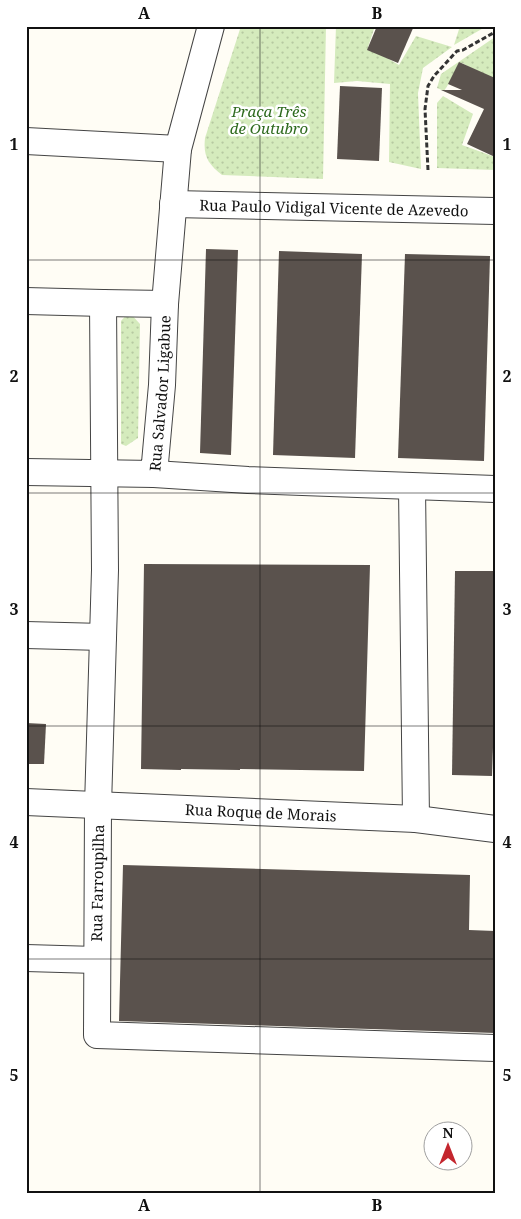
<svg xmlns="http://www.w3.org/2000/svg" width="521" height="1219" font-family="'Noto Serif',serif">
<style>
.park{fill:url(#park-dots)}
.building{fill:#5a524d}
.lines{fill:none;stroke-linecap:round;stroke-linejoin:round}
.minor-casing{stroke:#444;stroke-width:28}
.path{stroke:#333;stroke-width:3;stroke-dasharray:5 2.5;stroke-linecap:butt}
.minor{stroke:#fff;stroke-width:26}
.grid{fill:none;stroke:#111;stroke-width:1;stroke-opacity:0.55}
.labels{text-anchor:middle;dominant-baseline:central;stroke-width:5;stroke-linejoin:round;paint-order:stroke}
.park-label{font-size:15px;font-style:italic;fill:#2f6b1f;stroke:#fff}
.street-label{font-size:15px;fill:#111;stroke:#fff}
.neatline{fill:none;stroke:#111;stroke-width:2}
.grid-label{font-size:16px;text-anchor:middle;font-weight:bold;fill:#111}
</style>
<defs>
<pattern id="park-dots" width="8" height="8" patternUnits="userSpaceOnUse" patternTransform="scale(1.25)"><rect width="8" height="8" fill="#d5ebbd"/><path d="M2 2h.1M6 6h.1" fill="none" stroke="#b6c8a1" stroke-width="1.8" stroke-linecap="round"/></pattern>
</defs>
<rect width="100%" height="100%" fill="#fffdf5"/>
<!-- park -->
<g class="park">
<path d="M241,26H326L323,179L222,175C208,164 203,156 205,138Z"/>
<polygon points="336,26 375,26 368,47 399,65 416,36 452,47 423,68 418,93 421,169 389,162 390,84 357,81 334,83"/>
<polygon points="460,26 487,26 454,45"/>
<polygon points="495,37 495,73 492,79 462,63 444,91 437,88 441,74"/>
<polygon points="443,96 473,114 462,145 495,157 495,170 437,168 437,103"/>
<polygon points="129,312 140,324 138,438 126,446 121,444 121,321"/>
</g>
<!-- building -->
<g class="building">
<polygon points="377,26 414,26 398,63 367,50"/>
<polygon points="459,62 495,78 495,157 467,144 484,109 441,90 462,90 448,84"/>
<polygon points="340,86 382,88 379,161 337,159"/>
<polygon points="206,249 238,250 231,455 200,453"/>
<polygon points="279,251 362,254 355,458 273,455"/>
<polygon points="405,254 490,256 484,461 398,458"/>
<polygon points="144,564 370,565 364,771 240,769 240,770 181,769 181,770 141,769"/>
<polygon points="455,571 495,571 495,692 492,776 452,775"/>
<polygon points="26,723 46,724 44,764 26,764"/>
<polygon points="123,865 470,875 469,930 495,931 495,1033 119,1021"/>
</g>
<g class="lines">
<defs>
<g id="minor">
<polyline points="26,141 178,149"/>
<path id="s1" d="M173,204L495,211"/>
<polyline points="26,301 103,303 165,304"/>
<polyline points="103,303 105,570 98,806 97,1035 495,1048"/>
<path id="s2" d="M26,472L154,474L162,385L165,304L178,149L211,26"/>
<polyline points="154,474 248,480 495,489"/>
<polyline points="412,487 416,819"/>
<polyline points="26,635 103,637"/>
<path id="s3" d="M26,802L416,819L495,829"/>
<polyline points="26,958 96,960"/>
</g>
</defs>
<!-- minor casing -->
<use href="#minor" class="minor-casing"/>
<!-- path -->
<polyline class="path" points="428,170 425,109 428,86 434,76 457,51 463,50 495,32"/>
<!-- minor -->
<use href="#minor" class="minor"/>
</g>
<!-- grid -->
<path class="grid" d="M260,26V1193M26,260H495M26,493H495M26,726H495M26,959H495"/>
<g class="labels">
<!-- park labels -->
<g class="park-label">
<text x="269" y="111">Praça Três<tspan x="269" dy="17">de Outubro</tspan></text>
</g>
<!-- street labels -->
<g class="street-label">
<text stroke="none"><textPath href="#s1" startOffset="161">Rua Paulo Vidigal Vicente de Azevedo</textPath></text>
<text stroke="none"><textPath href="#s2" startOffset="209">Rua Salvador Ligabue</textPath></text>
<text stroke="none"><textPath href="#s3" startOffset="235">Rua Roque de Morais</textPath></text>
<text transform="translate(97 883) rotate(-89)">Rua Farroupilha</text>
</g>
</g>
<!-- border -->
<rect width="521" height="1219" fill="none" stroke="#ffffff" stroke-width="55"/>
<!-- north arrow -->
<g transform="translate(448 1146)"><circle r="24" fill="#ffffff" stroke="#a0a0a0"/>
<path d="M0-4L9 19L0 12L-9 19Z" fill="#c4262e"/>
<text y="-8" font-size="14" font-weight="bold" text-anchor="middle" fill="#111111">N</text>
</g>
<rect x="28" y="28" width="466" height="1164" class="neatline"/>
<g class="grid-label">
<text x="144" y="19">A</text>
<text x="377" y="19">B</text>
<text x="14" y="150">1</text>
<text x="507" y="150">1</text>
<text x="14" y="382">2</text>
<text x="507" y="382">2</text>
<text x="14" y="615">3</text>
<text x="507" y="615">3</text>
<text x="14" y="848">4</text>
<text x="507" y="848">4</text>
<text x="14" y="1081">5</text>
<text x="507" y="1081">5</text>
<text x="144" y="1211">A</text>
<text x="377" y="1211">B</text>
</g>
</svg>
